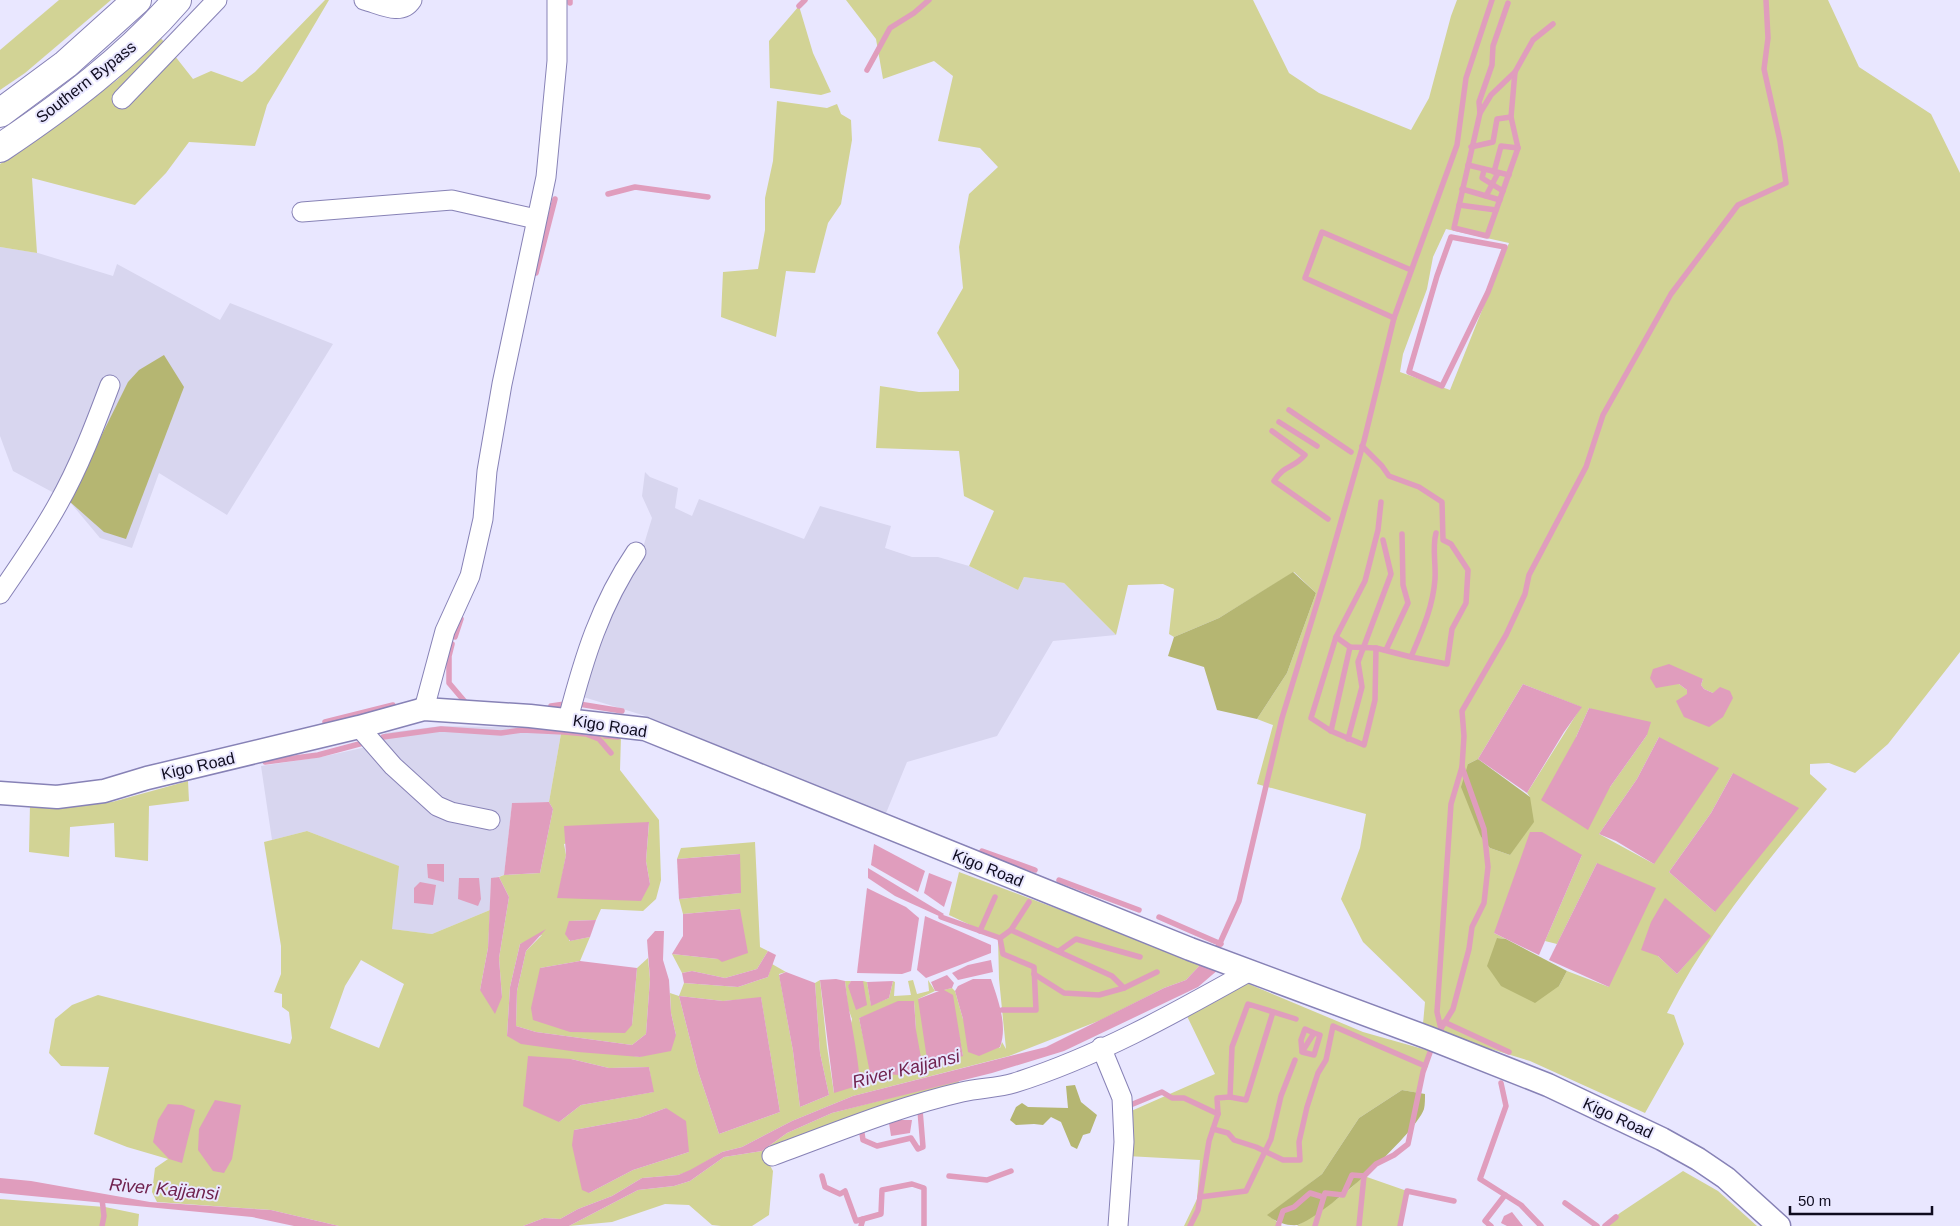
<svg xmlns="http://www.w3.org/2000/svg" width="1960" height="1226" font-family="Arial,sans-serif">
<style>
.built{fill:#d8d6ef}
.green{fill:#d2d395;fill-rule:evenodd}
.forest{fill:#b5b672}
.water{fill:#e09dbd}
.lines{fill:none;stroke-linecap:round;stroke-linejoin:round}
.stream{stroke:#e09dbd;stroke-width:5.5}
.minor-casing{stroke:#8782b6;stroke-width:21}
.tertiary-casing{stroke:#8782b6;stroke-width:25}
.trunk-casing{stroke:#8782b6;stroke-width:30}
.minor{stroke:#fff;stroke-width:19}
.tertiary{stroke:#fff;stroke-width:22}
.trunk{stroke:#fff;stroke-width:28}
.labels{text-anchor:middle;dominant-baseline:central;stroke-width:4;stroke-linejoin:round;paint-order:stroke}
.street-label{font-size:16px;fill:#0e0b1e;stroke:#e9e7ff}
.water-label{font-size:18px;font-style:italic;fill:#70234f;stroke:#e9e7ff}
</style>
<rect width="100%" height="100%" fill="#e9e7ff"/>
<!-- built -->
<g class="built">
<polygon points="0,247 38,253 113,276 117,264 220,320 230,303 333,344 227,515 159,473 132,548 100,538 69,501 13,471 0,436"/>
<polygon points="645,472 650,477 678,488 675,508 692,516 699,499 804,539 820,506 891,526 885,548 912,557 938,557 969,566 1018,590 1024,577 1064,583 1116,635 1053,641 997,736 907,762 884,818 649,717 580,696 606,616 641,554 652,518 642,496"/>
<polygon points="441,726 562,728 549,802 512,803 504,875 491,879 490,910 432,934 391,929 398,866 307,831 272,840 261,766 321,757 371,746 385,733"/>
</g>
<!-- green -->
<g class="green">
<polygon points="59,0 111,0 25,73 0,90 0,50"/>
<polygon points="325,0 329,0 267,105 255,146 189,142 166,173 135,205 32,178 37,253 0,247 0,164 117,80 160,37 193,79 211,71 242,82 255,72"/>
<path d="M846,0H1253L1289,73L1319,93L1411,130L1429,98L1451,16L1457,0H1828L1859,67L1931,114L1960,173V652L1888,744L1855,773L1829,763L1810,764V774L1827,789C1768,860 1709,930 1667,1013L1674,1015L1684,1044L1645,1113L1530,1061L1445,1035L1423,1024L1425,1002L1363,942L1341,899L1360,848L1366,814L1257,784L1273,725L1257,719L1287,673L1316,593L1294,572L1219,618L1174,637L1169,634L1174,589L1163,584L1128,585L1116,635L1064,583L1024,577L1018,590L969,566L994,511L964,496L959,451L876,448L880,386L919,392L959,391V370L937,333L963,288L959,247L969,194L998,167L980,148L938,141L953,76L934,61L883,79L876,39ZM1446,229L1509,243L1450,390L1400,372L1403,354L1427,289L1433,257ZM1703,679L1701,685L1704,689L1713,693L1687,694V690L1679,684ZM1523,684L1581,707L1527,793L1530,797L1510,855L1490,848L1481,837L1468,764L1478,759ZM1589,708L1647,735L1610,787L1576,737ZM1659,737L1654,864L1599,834L1637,779ZM1733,773L1715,912L1669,872L1711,813ZM1582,855L1545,941L1557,944L1597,863L1609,987L1567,971L1559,986L1497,938L1506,939L1494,933ZM1710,936L1677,974L1658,956Z"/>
<polygon points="799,6 813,53 831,92 821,95 770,88 769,41"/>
<polygon points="777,101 827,108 837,104 841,114 851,120 852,140 841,204 828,223 815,273 786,271 776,337 721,317 723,272 758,269 765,230 765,198 773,161"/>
<path d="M562,728L621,736L620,770L659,820L661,880L656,899L643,911L601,909L596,920L569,921V941L590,937L580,961L540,968L632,1025L637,968L648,958L650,979L646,1034L632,1045L536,1032L516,1026L517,991L526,951L542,935L520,944L510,987L507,1036L640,1057L676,1035L671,1013L670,993L679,996L684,983L738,987L768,977L772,964L786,972L779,974L793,1051L800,1107L829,1095L820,1053L815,983L820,980L827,1047L834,1093L852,1019L848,1008L845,981H851L848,987L863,986V981L867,982L871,1005L889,998L893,981L895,982L894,996L911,995L908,981L913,980L917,994L929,991L928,980L935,991L918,999L963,1056L957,1025L943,990L952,988L955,991L963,1019L1000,1048L1002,1042L1006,1049L999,979L998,938L949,915L959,872L1202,963L1186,980L1164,988L1101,1020L1009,1056L853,1096L792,1121L742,1147L722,1152L690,1171L678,1175L642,1178L612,1196L578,1209L560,1219L544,1218L523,1226H339L271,1210L157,1202L152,1192L155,1168L168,1159L127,1147L94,1134L109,1067L61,1066L49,1053L55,1019L72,1005L98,995L290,1044L292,1038L289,1012L282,1007V994L274,992L281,974V946L264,842L307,831L399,866L392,929L432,934L490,910L488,948L480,990L502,997L499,958L509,897L499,877L504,875L540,873L553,809L549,802ZM649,823L646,861L650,884L558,898L566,855L564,844ZM361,960L404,984L379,1048L330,1028L345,986ZM679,996L723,1001L761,998L780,1112L719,1134L698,1071ZM914,1001L916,1030L864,1041L859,1018ZM571,1059L609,1068L649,1067L653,1092L581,1105L559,1122ZM666,1108L689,1152L633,1170L589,1193L574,1130L639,1118Z"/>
<polygon points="188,781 189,801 149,806 148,861 115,857 114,823 70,827 69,857 29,852 30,804 70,806 112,802"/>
<polygon points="755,842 760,947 768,951 757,969 725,978 692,971 682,973 672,954 718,959 740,909 683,914 679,899 740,893 739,854 677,859 681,848"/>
<polygon points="1244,982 1363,1032 1430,1051 1419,1093 1402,1090 1359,1118 1322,1174 1268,1215 1282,1226 1184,1226 1197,1199 1200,1160 1127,1156 1129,1112 1215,1074 1185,1012 1215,1002"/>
<polygon points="959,1080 958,1087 766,1158 773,1171 769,1215 752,1226 721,1226 712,1225 689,1205 665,1204 612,1222 569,1226 638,1190 674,1186 690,1181 724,1157 762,1151 787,1133 832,1113"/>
<polygon points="1683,1171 1718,1191 1757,1226 1605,1226 1620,1213"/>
<polygon points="1364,1176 1407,1191 1400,1226 1297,1226 1343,1195"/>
<polygon points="0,1199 105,1207 139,1214 138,1226 0,1226"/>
</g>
<!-- forest -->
<g class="forest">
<polygon points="164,355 184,387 126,539 104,532 69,501 128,382 139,370"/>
<polygon points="1293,572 1316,593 1287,673 1257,719 1217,710 1204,667 1168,656 1174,637 1219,618"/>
<polygon points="1478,759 1530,797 1534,822 1510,855 1490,848 1481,837 1461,787 1468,764"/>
<polygon points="1497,938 1506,939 1567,971 1559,986 1535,1003 1501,986 1487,966"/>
<polygon points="1075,1085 1081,1102 1097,1115 1090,1133 1083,1135 1077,1149 1071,1146 1061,1122 1051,1117 1043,1125 1034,1124 1016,1125 1010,1120 1016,1107 1022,1103 1028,1107 1068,1108 1066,1086"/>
<path d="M1402,1090L1425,1094C1425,1098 1425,1105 1424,1109C1414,1136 1325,1215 1298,1225C1286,1226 1276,1222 1267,1215L1322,1174L1359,1118Z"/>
</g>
<!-- water -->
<g class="water">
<polygon points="1669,664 1703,679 1701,685 1704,689 1713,693 1720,687 1730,691 1733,698 1723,717 1709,727 1684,717 1676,701 1687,694 1687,690 1679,684 1656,688 1650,678 1653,669"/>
<polygon points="1523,684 1582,707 1564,732 1527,793 1478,759"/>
<polygon points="1589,708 1651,722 1647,735 1610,787 1588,830 1541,800 1576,737"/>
<polygon points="1659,737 1719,768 1654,864 1616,841 1599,834 1637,779"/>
<polygon points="1733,773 1799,808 1715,912 1669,872 1711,813"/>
<polygon points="549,802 553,809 540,873 504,875 512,803"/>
<polygon points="649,822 646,861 650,884 641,901 557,898 566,855 564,826"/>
<polygon points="1530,832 1542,832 1582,855 1539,955 1494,933"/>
<polygon points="874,844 925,871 918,892 871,865"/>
<polygon points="740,854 741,893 679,899 677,859"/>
<polygon points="1597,863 1656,888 1609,987 1549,960"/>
<polygon points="427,864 444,864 444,882 428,878"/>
<polygon points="868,868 944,914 941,917 895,896 868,878"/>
<polygon points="929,873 952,882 944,907 924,893"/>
<polygon points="499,877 509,897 499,958 502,997 495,1014 480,990 488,948 491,878"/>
<polygon points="459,878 479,878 481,899 478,906 458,899"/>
<polygon points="420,882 436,885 433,905 414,903 414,888"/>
<polygon points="867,888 906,907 919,918 911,971 902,974 857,973"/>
<polygon points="1665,898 1711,936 1677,974 1658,956 1641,950 1651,922"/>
<polygon points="740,909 748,953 722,962 718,959 672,954 683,936 683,914"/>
<polygon points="925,916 991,945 991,953 926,978 917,970"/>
<polygon points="596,920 590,937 570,941 565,934 569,921"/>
<polygon points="546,929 526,951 517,991 516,1026 536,1032 632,1045 646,1034 650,979 647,940 655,931 664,931 663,960 669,980 671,1013 676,1035 671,1051 640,1057 578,1052 521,1044 507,1036 510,987 520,944"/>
<polygon points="768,951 776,955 768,977 738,987 684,983 682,973 692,971 725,978 757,969"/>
<polygon points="991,960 993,972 958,980 952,973 968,965"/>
<polygon points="580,961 637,968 632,1025 625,1033 570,1032 533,1020 531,1008 540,968"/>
<polygon points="1202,963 1219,969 1198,987 1064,1051 992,1073 832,1113 787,1133 762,1151 724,1157 690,1181 674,1186 638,1190 569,1226 523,1226 544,1218 560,1219 578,1209 612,1196 642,1178 678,1175 690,1170 722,1152 742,1147 792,1121 853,1096 1046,1047 1164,988 1186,980"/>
<polygon points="786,972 815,983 820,1053 829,1095 800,1107 793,1051 779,975"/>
<polygon points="947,975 954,983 952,988 944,990 953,995 963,1056 928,1066 918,999 939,991 935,991 931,982"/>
<path d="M836,979L845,981C849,1017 858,1050 860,1085L834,1093L820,980Z"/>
<path d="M973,979H991C998,1000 1008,1025 1000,1047L979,1056L968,1052L963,1019L955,991L958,986Z"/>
<polygon points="851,981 863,981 867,1005 856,1010 848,986"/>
<polygon points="893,981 889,998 871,1006 867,982"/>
<polygon points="679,996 723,1001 761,997 780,1112 719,1134 698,1071"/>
<polygon points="898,1001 914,1001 916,1030 922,1063 899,1075 870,1073 859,1018"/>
<polygon points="528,1056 571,1059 609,1068 649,1067 654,1092 581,1105 559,1122 523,1106"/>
<polygon points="215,1100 241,1105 232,1159 224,1173 213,1171 198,1150 199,1129"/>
<polygon points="168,1104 182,1105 195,1110 182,1163 169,1159 153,1142 158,1120"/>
<polygon points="666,1108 686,1121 689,1152 633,1170 589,1193 582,1190 572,1145 574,1130 639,1118"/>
<polygon points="894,1120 912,1120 910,1133 891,1136 889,1123"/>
<polygon points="0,1178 31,1181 150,1202 271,1210 339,1226 294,1226 252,1217 0,1193"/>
<polygon points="1512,1212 1523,1226 1507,1226 1501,1223 1504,1216"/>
</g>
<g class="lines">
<!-- stream -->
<g class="stream">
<polyline points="570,0 570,3"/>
<polyline points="1508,3 1493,46 1492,65 1479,102 1480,113 1454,228 1487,236 1518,148 1511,117 1515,72"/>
<polyline points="799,6 805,0"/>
<polyline points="867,70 890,28 914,13 929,0"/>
<polyline points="1480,113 1491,95 1515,72 1533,40 1553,24"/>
<polyline points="1471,147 1493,142 1497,119 1511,117"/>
<polyline points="1468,165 1509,175"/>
<polyline points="1484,170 1482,178 1503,191"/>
<polyline points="1494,172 1501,146 1518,148"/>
<polyline points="1462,189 1500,200"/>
<polyline points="608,194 635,187 708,197"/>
<polyline points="1486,196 1498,173"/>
<polyline points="1459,205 1496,210"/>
<polygon points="1451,237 1505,247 1488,292 1442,386 1409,372 1437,276"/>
<polyline points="536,273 555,199"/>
<polyline points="1394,318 1305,278 1322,232 1411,270"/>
<polyline points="1289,410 1351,452"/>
<polyline points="1279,422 1317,446"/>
<path d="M1272,431L1305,455C1293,469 1285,464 1274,481L1328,519"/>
<polyline points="1362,446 1382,466 1389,476 1419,487 1442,502 1443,540 1451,544 1468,570 1466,603 1452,629 1447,664 1411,657"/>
<polyline points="455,637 461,619"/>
<path d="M1336,637L1350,647L1376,648L1411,657C1422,631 1433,607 1435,579C1436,563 1432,548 1436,533"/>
<polyline points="452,644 449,656 449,683 466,703"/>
<polyline points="1376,648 1375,700 1364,745 1331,731 1311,718 1336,637 1365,581 1378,530 1381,502"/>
<polyline points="1386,650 1408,603 1403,585 1402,534"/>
<polyline points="579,704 622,711"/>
<polyline points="551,706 565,704"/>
<polyline points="325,722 393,705"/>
<polyline points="1331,731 1350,647"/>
<polyline points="605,736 618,737"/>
<polyline points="383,737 441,729 501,733 522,730 564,732 586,734 599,739 611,753"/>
<polyline points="1348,739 1362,687 1358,662 1391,574 1383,540"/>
<polyline points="265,762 318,755 363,743"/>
<polyline points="982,851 1035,870"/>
<polyline points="1059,880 1139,910"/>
<polyline points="941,917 1000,938 1003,954 1034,967 1036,1010 1002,1010"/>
<polyline points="1159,917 1221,944"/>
<polyline points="1011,930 1112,976 1124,988 1157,972"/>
<polyline points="980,931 995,897"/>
<polyline points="1000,938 1011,930 1029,902"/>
<polyline points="1059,951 1076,939 1140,957"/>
<polyline points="1215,954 1239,901 1282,718 1326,574 1364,441 1394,318 1457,145 1466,78 1492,0"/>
<polyline points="1034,974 1064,993 1099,995 1124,988"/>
<polyline points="1444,1022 1509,1052"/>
<polyline points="1441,1029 1437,1012 1451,804 1462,767"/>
<polyline points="1437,1035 1453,1009 1469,949 1472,927 1484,903 1488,867 1484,829 1462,767 1464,736 1462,711 1506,635 1525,594 1529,575 1586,467 1603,415 1671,294 1738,205 1786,183 1780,141 1764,69 1768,38 1766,0"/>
<polyline points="1302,1052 1314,1033 1320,1035 1314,1055 1302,1052 1301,1040 1305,1029 1314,1033"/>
<polyline points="1501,1083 1506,1106 1480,1179 1521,1205 1541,1226"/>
<polyline points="860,1085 870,1073"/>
<polyline points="1230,1097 1246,1100 1273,1012"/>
<polyline points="1128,1106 1162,1092 1172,1098 1184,1098 1218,1114"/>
<polyline points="861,1127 863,1140 877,1146 911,1138 918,1149 923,1147 920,1110"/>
<polyline points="1213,1129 1228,1133 1234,1140 1256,1147 1283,1160 1300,1160 1299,1142 1307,1107 1318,1073 1326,1060 1333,1026 1425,1066"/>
<polyline points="822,1176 825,1187 840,1194 845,1191 856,1221 881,1214 882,1190 912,1184 924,1188 924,1226"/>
<polyline points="949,1176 987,1180 1011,1171"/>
<polyline points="1200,1197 1209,1141 1218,1114 1217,1098 1230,1097 1232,1047 1248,1004 1296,1019"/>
<polyline points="102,1199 104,1216 102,1226"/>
<polyline points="1565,1203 1597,1226"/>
<polyline points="861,1226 863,1219"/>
<polyline points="1190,1226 1198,1210 1200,1197 1246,1191 1271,1139 1281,1096 1295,1060"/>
<polyline points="1278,1226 1283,1211 1294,1207 1310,1193 1323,1197"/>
<polyline points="1315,1226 1325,1193 1343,1195 1352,1175 1364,1176 1376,1164 1394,1155 1408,1144 1423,1072 1433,1044"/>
<polyline points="1359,1226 1364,1176"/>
<polyline points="1400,1226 1407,1191 1454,1201"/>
<polyline points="1491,1226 1485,1221 1505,1195"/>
<polyline points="1605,1226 1616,1217"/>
</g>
<defs>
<g id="minor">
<path d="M364,0C380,4 401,17 412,0"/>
<polyline points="122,99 217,0"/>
<polyline points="302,212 452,200 536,219"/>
<path d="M0,594C20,565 41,535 58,504C79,467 95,425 110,385"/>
<polyline points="424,709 445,631 470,576 483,519 487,471 502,384 546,177 557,61 557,0"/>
<path d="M568,719C584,658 600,605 636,552"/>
<polyline points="359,727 393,766 437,806 451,812 490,820"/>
<polyline points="1101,1047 1122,1098 1124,1142 1118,1226"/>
<path d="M772,1156C835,1133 897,1107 962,1092C979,1088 998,1088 1014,1083C1097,1057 1175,1013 1250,971"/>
</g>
<polyline id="tertiary" points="0,793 57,797 104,791 147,778 359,727 424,709 530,716 645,729 1190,949 1429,1038 1548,1085 1662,1139 1698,1159 1726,1178 1779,1226"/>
<g id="trunk">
<polyline points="0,113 66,64 137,0"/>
<path d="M0,148C64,105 127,58 177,0"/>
</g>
</defs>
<!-- minor casing -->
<use href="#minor" class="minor-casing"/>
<!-- tertiary casing -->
<use href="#tertiary" class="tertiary-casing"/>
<!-- trunk casing -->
<use href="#trunk" class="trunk-casing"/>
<!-- minor -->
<use href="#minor" class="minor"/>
<!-- tertiary -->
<use href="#tertiary" class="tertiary"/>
<!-- trunk -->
<use href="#trunk" class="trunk"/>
</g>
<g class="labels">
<!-- street labels -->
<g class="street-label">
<text transform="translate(86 82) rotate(-38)">Southern Bypass</text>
<text transform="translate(610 726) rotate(9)">Kigo Road</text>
<text transform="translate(198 766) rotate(-13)">Kigo Road</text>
<text transform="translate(988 868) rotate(22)">Kigo Road</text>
<text transform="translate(1618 1118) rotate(25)">Kigo Road</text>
</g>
<!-- water labels -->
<g class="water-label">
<text transform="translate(906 1069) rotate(-14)">River Kajjansi</text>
<text transform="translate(164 1189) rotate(5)">River Kajjansi</text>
</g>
</g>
<!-- scale -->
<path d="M1790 1206v8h142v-8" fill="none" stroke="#0e0b1e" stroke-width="2.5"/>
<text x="1798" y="1206" font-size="15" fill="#0e0b1e" stroke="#e9e7ff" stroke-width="4" paint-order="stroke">50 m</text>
</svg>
